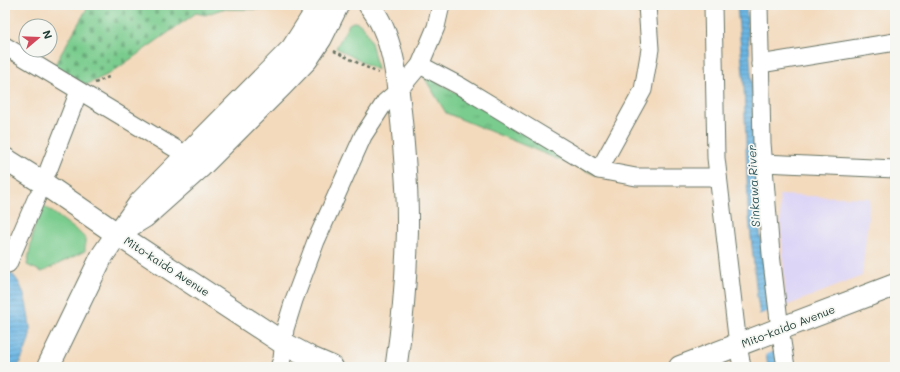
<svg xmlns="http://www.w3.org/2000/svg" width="900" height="372" font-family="Mali,sans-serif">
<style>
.built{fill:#ddd5f6}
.green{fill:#7acc8e;stroke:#4c8461}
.cemetery{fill:url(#cemetery-stones);stroke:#4c8461}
.park{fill:url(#park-tufts);stroke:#4c8461}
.water{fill:url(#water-rules);stroke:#457a8c}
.pier{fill:#f3dabd}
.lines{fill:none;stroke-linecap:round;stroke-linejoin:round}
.minor-casing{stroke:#697464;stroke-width:19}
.tertiary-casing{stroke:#697464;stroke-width:23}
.primary-casing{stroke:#697464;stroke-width:24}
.trunk-casing{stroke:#697464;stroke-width:24}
.path{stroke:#697464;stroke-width:2.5;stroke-dasharray:3 3;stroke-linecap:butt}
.minor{stroke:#fff;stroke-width:17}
.tertiary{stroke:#fff;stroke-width:21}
.primary{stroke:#fff;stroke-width:22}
.trunk{stroke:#fff;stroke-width:22}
.labels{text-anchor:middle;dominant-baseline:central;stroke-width:3.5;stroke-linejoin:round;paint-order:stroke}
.street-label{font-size:11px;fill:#1f3d34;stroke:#f6f6f2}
.water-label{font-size:12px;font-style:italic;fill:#325b60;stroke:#f6f6f2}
</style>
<defs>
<pattern id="cemetery-stones" width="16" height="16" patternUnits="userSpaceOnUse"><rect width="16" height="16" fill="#7acc8e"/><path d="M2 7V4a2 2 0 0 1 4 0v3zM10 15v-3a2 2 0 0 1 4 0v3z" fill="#63a775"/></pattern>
<pattern id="park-tufts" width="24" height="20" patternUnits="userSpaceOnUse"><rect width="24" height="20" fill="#7acc8e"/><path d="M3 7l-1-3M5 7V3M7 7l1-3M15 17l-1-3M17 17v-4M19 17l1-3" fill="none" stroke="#63a775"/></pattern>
<pattern id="water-rules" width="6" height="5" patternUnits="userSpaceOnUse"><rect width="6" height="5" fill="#6bb6e4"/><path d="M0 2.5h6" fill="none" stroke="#5795ba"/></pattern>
</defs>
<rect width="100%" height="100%" fill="#f6f6f2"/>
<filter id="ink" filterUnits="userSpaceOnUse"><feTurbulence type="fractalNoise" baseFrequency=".025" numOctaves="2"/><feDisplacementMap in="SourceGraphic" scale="8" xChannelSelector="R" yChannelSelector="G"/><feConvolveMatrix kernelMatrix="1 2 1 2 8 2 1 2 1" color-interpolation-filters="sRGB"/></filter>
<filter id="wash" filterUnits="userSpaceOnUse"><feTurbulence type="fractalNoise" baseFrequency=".012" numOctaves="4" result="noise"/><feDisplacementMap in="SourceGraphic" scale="16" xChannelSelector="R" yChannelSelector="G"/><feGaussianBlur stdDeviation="0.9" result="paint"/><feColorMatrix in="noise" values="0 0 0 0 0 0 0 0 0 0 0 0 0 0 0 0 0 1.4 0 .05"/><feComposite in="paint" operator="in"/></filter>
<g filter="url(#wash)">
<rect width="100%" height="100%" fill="#f3dabd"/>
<!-- built -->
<polygon class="built" points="779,195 870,198 862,276 786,306"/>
<!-- green -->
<g class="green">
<path d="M353,22C356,22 359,23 361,25C371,33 375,58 377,70L336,48L349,24Z"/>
<polygon points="39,202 80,233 85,238 85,251 42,272 27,265"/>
</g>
<!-- cemetery -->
<polygon class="cemetery" points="89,5 298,5 295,10 222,9 205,15 196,13 111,73 86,85 54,66"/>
<!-- park -->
<polygon class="park" points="421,72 596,175 446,113"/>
<!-- water -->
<g class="water">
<polygon points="737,5 746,5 752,85 757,208 768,294 780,367 768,367 757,296 748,207 744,85"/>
<path d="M5,268C21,279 25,295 28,313C29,321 31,328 30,335C28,346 22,357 18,367H5Z"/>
</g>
<!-- pier -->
<polygon class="pier" points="772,310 779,350 764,355 758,315"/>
</g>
<g filter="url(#ink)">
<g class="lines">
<defs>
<g id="minor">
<polyline points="713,5 716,158 738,345 742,367"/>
<polyline points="759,5 762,143 771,254 780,329 786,367"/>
<polyline points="5,46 186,155"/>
<polyline points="760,64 895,42"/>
<polyline points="420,65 460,86 599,170 636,177 718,177"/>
<polyline points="763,163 895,169"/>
<polyline points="599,170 643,90 650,49 647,5"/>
<polyline points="48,171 79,91"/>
<polyline points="5,262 8,264 37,197"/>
<polyline points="279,367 282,359 285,329 294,300 316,241 363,136 385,102 399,90 420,65 436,27 441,5"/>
</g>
<g id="tertiary">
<path d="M369,5C395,36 398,87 402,126C405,165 409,204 407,244C406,285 402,326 396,367"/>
<polyline points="123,226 140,202 292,48 315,12 317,5"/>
<polyline points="117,234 145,217 200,168 282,86 307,60 321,39 338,5"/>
</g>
<polyline id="primary" points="48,367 102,256 117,234"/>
<g id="trunk">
<polyline points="5,159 40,181 117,234 283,343 311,358 332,367"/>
<polyline points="680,367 895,285"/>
</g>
</defs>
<!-- minor casing -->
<use href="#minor" class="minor-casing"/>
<!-- tertiary casing -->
<use href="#tertiary" class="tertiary-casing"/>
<!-- primary casing -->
<use href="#primary" class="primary-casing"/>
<!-- trunk casing -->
<use href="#trunk" class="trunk-casing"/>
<!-- path -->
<g class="path">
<polyline points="334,51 378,73"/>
<polyline points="95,83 111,76"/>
</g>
<!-- minor -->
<use href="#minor" class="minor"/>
<!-- tertiary -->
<use href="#tertiary" class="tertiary"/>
<!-- primary -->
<use href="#primary" class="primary"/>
<!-- trunk -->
<use href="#trunk" class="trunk"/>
</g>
</g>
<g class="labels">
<!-- street labels -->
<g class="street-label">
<text transform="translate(167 266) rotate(33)">Mito-kaido Avenue</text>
<text transform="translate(788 326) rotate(-21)">Mito-kaido Avenue</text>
</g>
<!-- water labels -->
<g class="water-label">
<text transform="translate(753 186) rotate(-93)">Sinkawa River</text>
</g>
</g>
<!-- margin -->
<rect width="900" height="372" fill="none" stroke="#f6f6f2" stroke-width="20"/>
<!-- north arrow -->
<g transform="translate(38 38) rotate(71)"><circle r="19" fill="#f6f6f2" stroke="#a0aca6"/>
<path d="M0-3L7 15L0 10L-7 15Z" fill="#d1495b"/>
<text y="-6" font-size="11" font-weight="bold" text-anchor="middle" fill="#1f3d34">N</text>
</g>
</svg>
